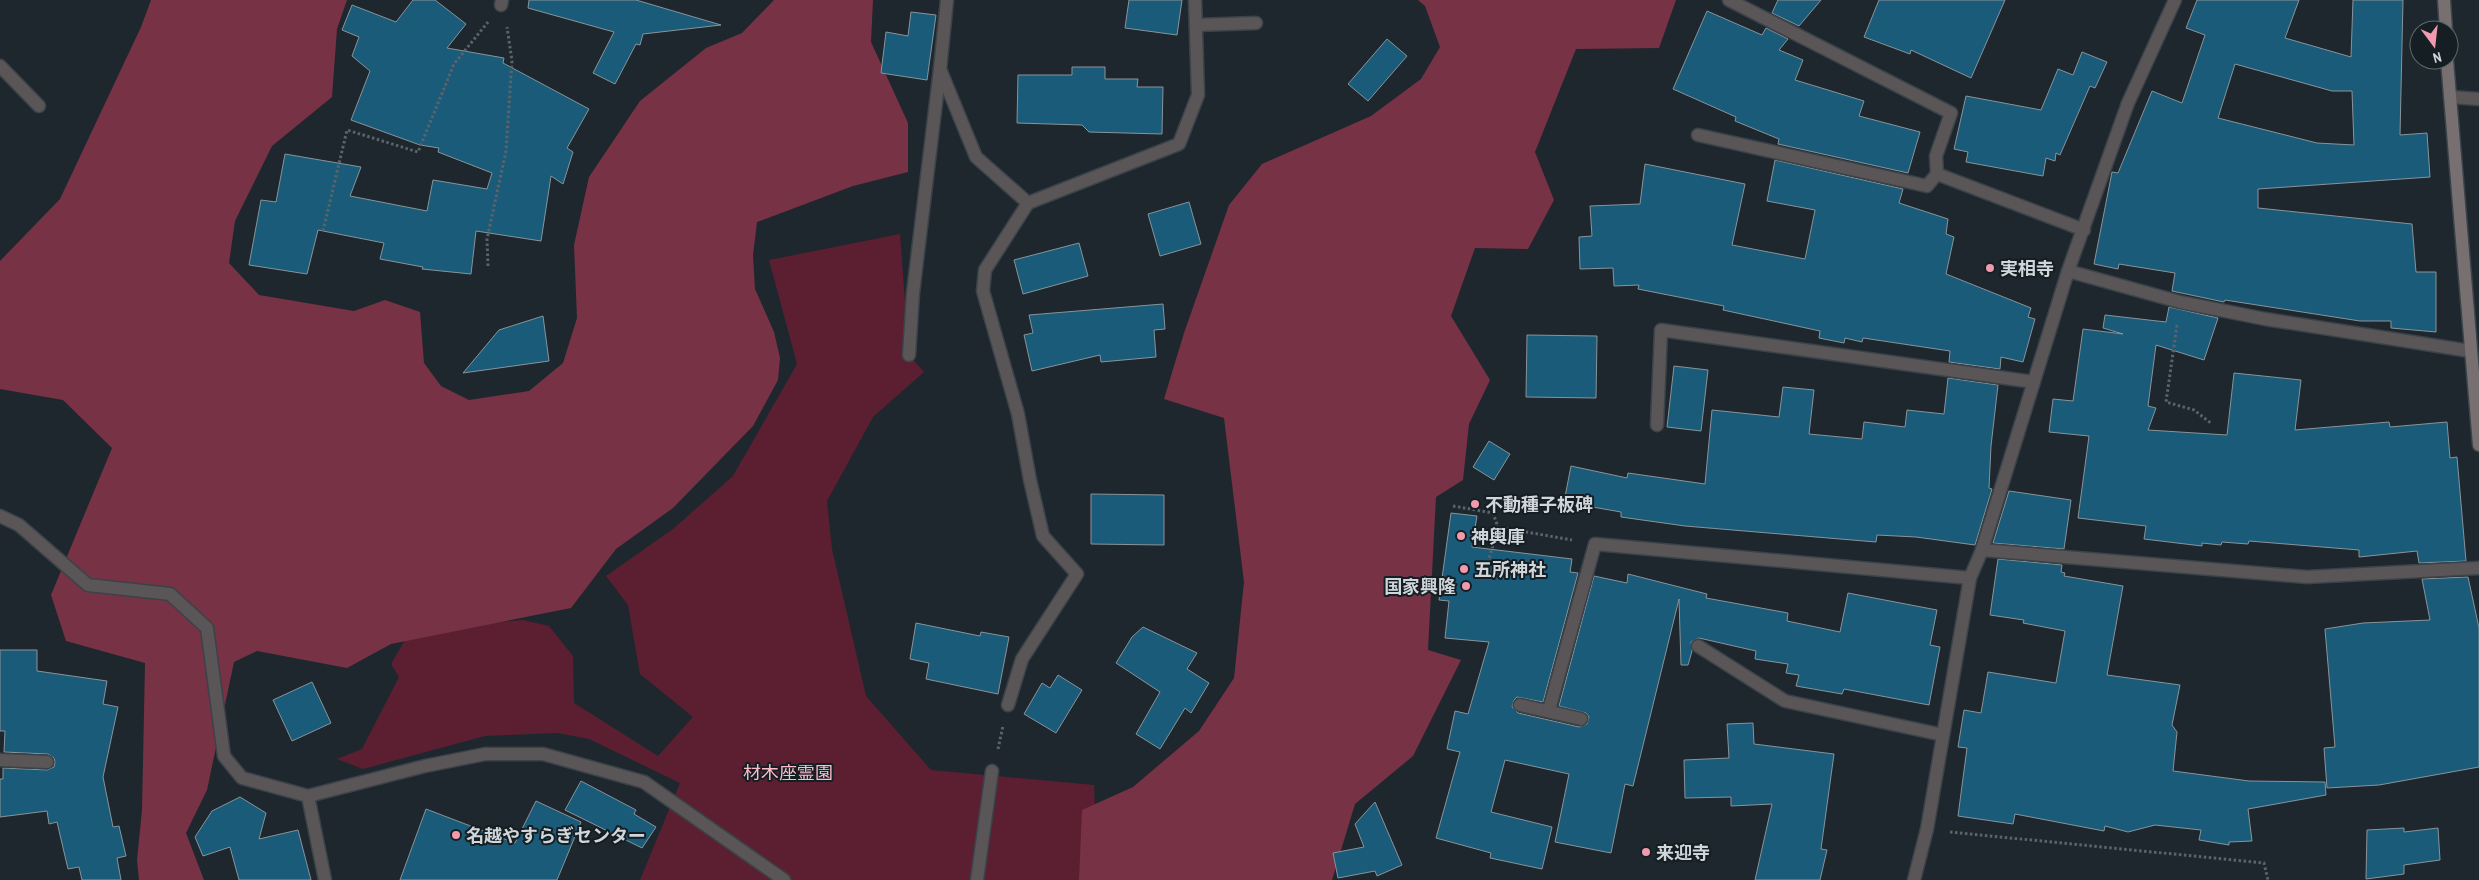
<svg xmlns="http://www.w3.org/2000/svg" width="2479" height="880" font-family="'Archivo Narrow','Noto Sans JP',sans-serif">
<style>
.green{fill:#5c1f31}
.forest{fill:#783245}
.building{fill:#1a5b79;stroke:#88949a;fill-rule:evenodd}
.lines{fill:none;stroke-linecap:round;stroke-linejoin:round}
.lane-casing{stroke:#3a4349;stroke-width:15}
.street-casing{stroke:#3a4349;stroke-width:15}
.secondary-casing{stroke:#3a4349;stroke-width:15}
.path{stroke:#5c6469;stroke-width:3;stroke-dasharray:2.5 2.5;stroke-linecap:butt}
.lane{stroke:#5a5556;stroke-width:12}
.street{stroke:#5a5556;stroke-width:12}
.secondary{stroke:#786f70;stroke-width:12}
.poi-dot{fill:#f29aad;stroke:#141e23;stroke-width:2}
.labels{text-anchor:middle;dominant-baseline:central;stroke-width:4;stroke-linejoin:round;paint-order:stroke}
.poi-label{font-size:18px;font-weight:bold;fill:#d0d6da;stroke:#141e23;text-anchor:start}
.park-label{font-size:18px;fill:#febcca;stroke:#141e23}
</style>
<rect width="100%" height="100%" fill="#1e272d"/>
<!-- green -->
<polygon class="green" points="900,234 909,355 924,372 873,417 827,501 832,549 866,696 931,770 1094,785 1098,880 640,880 680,783 589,739 557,733 485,736 363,769 337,759 362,749 399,677 391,664 411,630 523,620 549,626 573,656 574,703 658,756 693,717 640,674 628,605 606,576 673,529 733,476 797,364 769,260"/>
<!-- forest -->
<g class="forest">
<polygon points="151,0 347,0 337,29 332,97 272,146 235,221 229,263 259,295 354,311 385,300 420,312 424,363 441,386 469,400 529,391 563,363 577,318 574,245 589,177 640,101 706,48 742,33 774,0 873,0 871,42 908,123 908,172 853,186 757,222 753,255 755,289 774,332 780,358 778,380 753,426 673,508 616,549 571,608 391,644 347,668 257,651 234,662 207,790 186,833 204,880 139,880 137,860 142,810 145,663 66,641 51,595 112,448 63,400 0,389 0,261 60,199 141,27"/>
<polygon points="1418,0 1676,0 1659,48 1576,49 1535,152 1554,200 1528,249 1475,248 1451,316 1490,380 1469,424 1463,480 1436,497 1428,650 1461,660 1413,756 1355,804 1332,880 1079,880 1082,810 1133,787 1199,731 1234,678 1244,582 1224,418 1164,399 1184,333 1229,205 1262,164 1371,116 1421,79 1440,47 1425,6"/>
</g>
<!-- building -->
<g class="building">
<polygon points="413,0 435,0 466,24 447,48 504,58 503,63 589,109 567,148 573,152 563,184 551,176 541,241 476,231 471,274 422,269 423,267 380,259 384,243 318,230 307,274 249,265 261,200 276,202 285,154 361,167 350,196 427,211 433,180 487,189 492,173 438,152 439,148 420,145 351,120 370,71 352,56 359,37 342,30 352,5 396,22"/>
<polygon points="529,0 636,0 721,25 643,34 640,45 636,44 615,84 593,73 614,32 528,8"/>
<polygon points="1129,0 1182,0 1177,35 1125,28"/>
<polygon points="1778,0 1821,0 1799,26 1772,13"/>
<polygon points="1879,0 2005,0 1971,78 1911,50 1910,54 1864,37"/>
<path d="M2197,0H2299L2285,38L2351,57L2353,0H2403L2400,135L2427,133L2430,177L2258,189V208L2412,224L2416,272H2436V332L2391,328V321H2360L2225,300L2224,302L2172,291L2175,273L2119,264L2118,269L2094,264L2112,172L2118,173L2152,91L2182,103L2205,35L2186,28ZM2235,64L2332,91H2352L2354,145L2317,143L2218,118Z"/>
<polygon points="1707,11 1762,35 1766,28 1788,39 1779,50 1803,60 1795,80 1864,101 1859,116 1920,132 1908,173 1778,144 1779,139 1735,121 1736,117 1673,89"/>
<polygon points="911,12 936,15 927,80 881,73 886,32 908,36"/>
<polygon points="1387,39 1407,56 1368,101 1348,84"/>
<polygon points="2082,52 2107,62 2095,88 2090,86 2060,155 2056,153 2055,161 2046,158 2043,176 1966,162 1968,152 1954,149 1966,96 2041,110 2058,69 2073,75"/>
<polygon points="1072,67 1105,67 1105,79 1138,79 1137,87 1163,87 1162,134 1089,132 1082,125 1017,123 1018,75 1072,75"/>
<polygon points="1775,160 1903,189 1899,203 1948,219 1946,234 1954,237 1946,274 2031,308 2028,317 2035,319 2023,362 2001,357 2000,369 1949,362 1950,351 1863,338 1862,342 1845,338 1844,343 1819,338 1820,331 1723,310 1724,306 1638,289 1639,285 1614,286 1613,268 1580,269 1579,237 1592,236 1590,206 1640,204 1645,164 1745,184 1732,245 1805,259 1815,210 1767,201"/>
<polygon points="1189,202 1201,244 1160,256 1148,214"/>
<polygon points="1079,243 1088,276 1023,294 1014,260"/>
<polygon points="1163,304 1165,329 1154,330 1156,357 1101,362 1100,355 1032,371 1024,335 1033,333 1029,315"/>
<polygon points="2169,307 2218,318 2204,360 2156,345 2148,406 2156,408 2148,430 2227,435 2234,373 2301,380 2295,430 2389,422 2390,427 2447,422 2450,458 2457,457 2466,561 2419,563 2417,551 2359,557 2359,550 2249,541 2248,544 2222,542 2221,545 2202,543 2202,546 2144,539 2146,526 2078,518 2089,436 2049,432 2053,399 2073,401 2083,329 2123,334 2103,328 2105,315 2166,322"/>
<polygon points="543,316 549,361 463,373 499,330"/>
<polygon points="1527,335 1597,336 1596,398 1526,397"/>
<polygon points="1674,366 1708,370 1701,431 1667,427"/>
<polygon points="1948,378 1998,385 1991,446 1989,488 1992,489 1975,545 1916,537 1877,535 1876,542 1685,526 1621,517 1621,512 1564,502 1571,466 1627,478 1628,473 1705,484 1712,410 1779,417 1783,387 1814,390 1809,434 1862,439 1864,422 1905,427 1907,410 1944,414"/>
<polygon points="1489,441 1510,454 1494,480 1473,467"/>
<polygon points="2009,491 2071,500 2064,549 1993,543"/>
<polygon points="1091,494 1164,495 1164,545 1091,544"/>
<polygon points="1451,513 1477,516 1472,547 1572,559 1570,572 1578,573 1543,702 1517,697 1514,700 1512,707 1518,713 1579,727 1587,724 1589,717 1586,713 1559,706 1594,576 1627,583 1628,574 1707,594 1706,598 1788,613 1787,621 1840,632 1848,593 1937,610 1930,645 1940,647 1929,705 1844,689 1842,694 1796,686 1799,675 1786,673 1788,664 1755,659 1756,651 1699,638 1691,642 1692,651 1688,665 1681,665 1679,599 1633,786 1625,784 1611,853 1555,842 1569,774 1505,760 1491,812 1552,827 1542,869 1490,858 1491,853 1436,838 1460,752 1447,749 1455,711 1468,714 1489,642 1445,638 1449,601 1439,600"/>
<polygon points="1998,559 2062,565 2061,572 2065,573 2064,576 2123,586 2107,675 2180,685 2172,725 2177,732 2173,771 2249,781 2325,782 2326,795 2248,809 2252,841 2229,842 2229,845 2199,840 2201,830 2155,825 2128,832 2105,826 2104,831 2015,814 2013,824 1958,816 1967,748 1958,747 1964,710 1981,713 1988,672 2056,683 2065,631 2023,623 2024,620 1990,615"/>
<polygon points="2468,577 2479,628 2479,767 2379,785 2327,788 2324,748 2335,747 2325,629 2363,623 2430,620 2422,579"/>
<polygon points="916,623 980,636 981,632 1009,637 998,694 926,679 929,663 910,659"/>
<polygon points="1143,627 1197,653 1187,669 1209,683 1191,713 1185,708 1160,749 1136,734 1160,692 1116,663 1132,637"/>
<polygon points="0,650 37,650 37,671 107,681 103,704 118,707 103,777 113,827 119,826 126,856 117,858 121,880 82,880 79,867 68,869 57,822 49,824 47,811 0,817 0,779 3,779 3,768 47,770 54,767 55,762 54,758 48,754 4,752 5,731 0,731"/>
<polygon points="1058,675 1082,690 1056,733 1024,714 1042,683 1050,688"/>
<polygon points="312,682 331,723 292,741 273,700"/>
<polygon points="1753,723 1754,744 1834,754 1821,849 1827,850 1820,880 1755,880 1772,804 1731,806 1731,797 1685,798 1684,760 1729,758 1727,724"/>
<polygon points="581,781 636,810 634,814 656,827 642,848 565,810"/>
<polygon points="240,797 266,813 259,839 298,830 311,880 239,880 230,847 203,856 195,837 212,811"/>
<polygon points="536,801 581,822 557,880 400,880 426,809 515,843"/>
<polygon points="1375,802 1402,865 1377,876 1375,871 1338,878 1333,853 1364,847 1355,824"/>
<polygon points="2404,828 2404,832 2438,828 2440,860 2404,865 2404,874 2366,879 2367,830"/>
</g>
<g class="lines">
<defs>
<g id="lane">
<polyline points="501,5 502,0"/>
<polyline points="1196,25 1256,23"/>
<polyline points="0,66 39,106"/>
<polyline points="2450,97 2479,99"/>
<polyline points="1698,135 1927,186 1937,174"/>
<polyline points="2068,271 2180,302 2265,319 2470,351"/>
<polyline points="909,355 913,293 940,69"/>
<polyline points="0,760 47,762"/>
<polyline points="308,796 325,880"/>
</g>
<g id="street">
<polyline points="947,0 940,69 976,157 1028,203"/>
<polyline points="1729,0 1951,113 1936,156 1937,174 2084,230"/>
<polyline points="1657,425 1661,330 2034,382"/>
<polyline points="0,516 19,525 88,585 170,594 207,628 224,756 242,778 308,796 425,766 485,754 543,754 644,782 784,880"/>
<polyline points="1982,550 2307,577 2479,568"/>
<polyline points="1698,646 1785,701 1943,735"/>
<polyline points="1008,705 1022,659 1077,574 1043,536 1030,480 1018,414 983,291 985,270 1028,203 1179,144 1198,95 1195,0"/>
<polyline points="1520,705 1581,719"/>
<polyline points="1549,710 1595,544 1970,578"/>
<polyline points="977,880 992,771"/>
<polyline points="1914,880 1927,829 1970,578 1982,550 2068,271 2128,103 2175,0"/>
</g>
<g id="secondary">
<polyline points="2444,0 2446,30"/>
<polyline points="2447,60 2479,445"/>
</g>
</defs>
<!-- lane casing -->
<use href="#lane" class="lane-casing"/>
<!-- street casing -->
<use href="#street" class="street-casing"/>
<!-- secondary casing -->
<use href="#secondary" class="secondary-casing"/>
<!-- path -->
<g class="path">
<polyline points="323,231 347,130 418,152 454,64 488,22"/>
<polyline points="488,266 487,239 506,151 512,61 507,27"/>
<polyline points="2177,325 2166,402 2194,410 2212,424"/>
<polyline points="1453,506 1493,513 1498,527"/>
<polyline points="1484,577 1498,527 1572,540"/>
<polyline points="998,749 1003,726"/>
<polyline points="1950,832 2264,863 2268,880"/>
</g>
<!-- lane -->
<use href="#lane" class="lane"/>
<!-- street -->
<use href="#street" class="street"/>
<!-- secondary -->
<use href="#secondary" class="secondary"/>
</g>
<!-- markers -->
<g class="poi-dot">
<circle cx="1990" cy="268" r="5"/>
<circle cx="1475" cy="504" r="5"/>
<circle cx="1461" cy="536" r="5"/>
<circle cx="1464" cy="569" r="5"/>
<circle cx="1466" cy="586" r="5"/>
<circle cx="456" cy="835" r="5"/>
<circle cx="1646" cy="852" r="5"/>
</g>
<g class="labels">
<!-- poi labels -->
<g class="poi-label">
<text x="2000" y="268">実相寺</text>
<text x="1485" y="504">不動種子板碑</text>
<text x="1471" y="536">神輿庫</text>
<text x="1474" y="569">五所神社</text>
<text x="1456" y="586" text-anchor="end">国家興隆</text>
<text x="466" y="835">名越やすらぎセンター</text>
<text x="1656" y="852">来迎寺</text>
</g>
<!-- park labels -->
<g class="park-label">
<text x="788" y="772">材木座霊園</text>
</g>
</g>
<!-- north arrow -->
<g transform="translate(2434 45) rotate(165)"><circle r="24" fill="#141e23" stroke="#5f686c"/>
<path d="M0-4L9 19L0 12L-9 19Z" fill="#f29aad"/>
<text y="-8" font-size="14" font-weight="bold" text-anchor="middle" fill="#d0d6da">N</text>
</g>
</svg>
